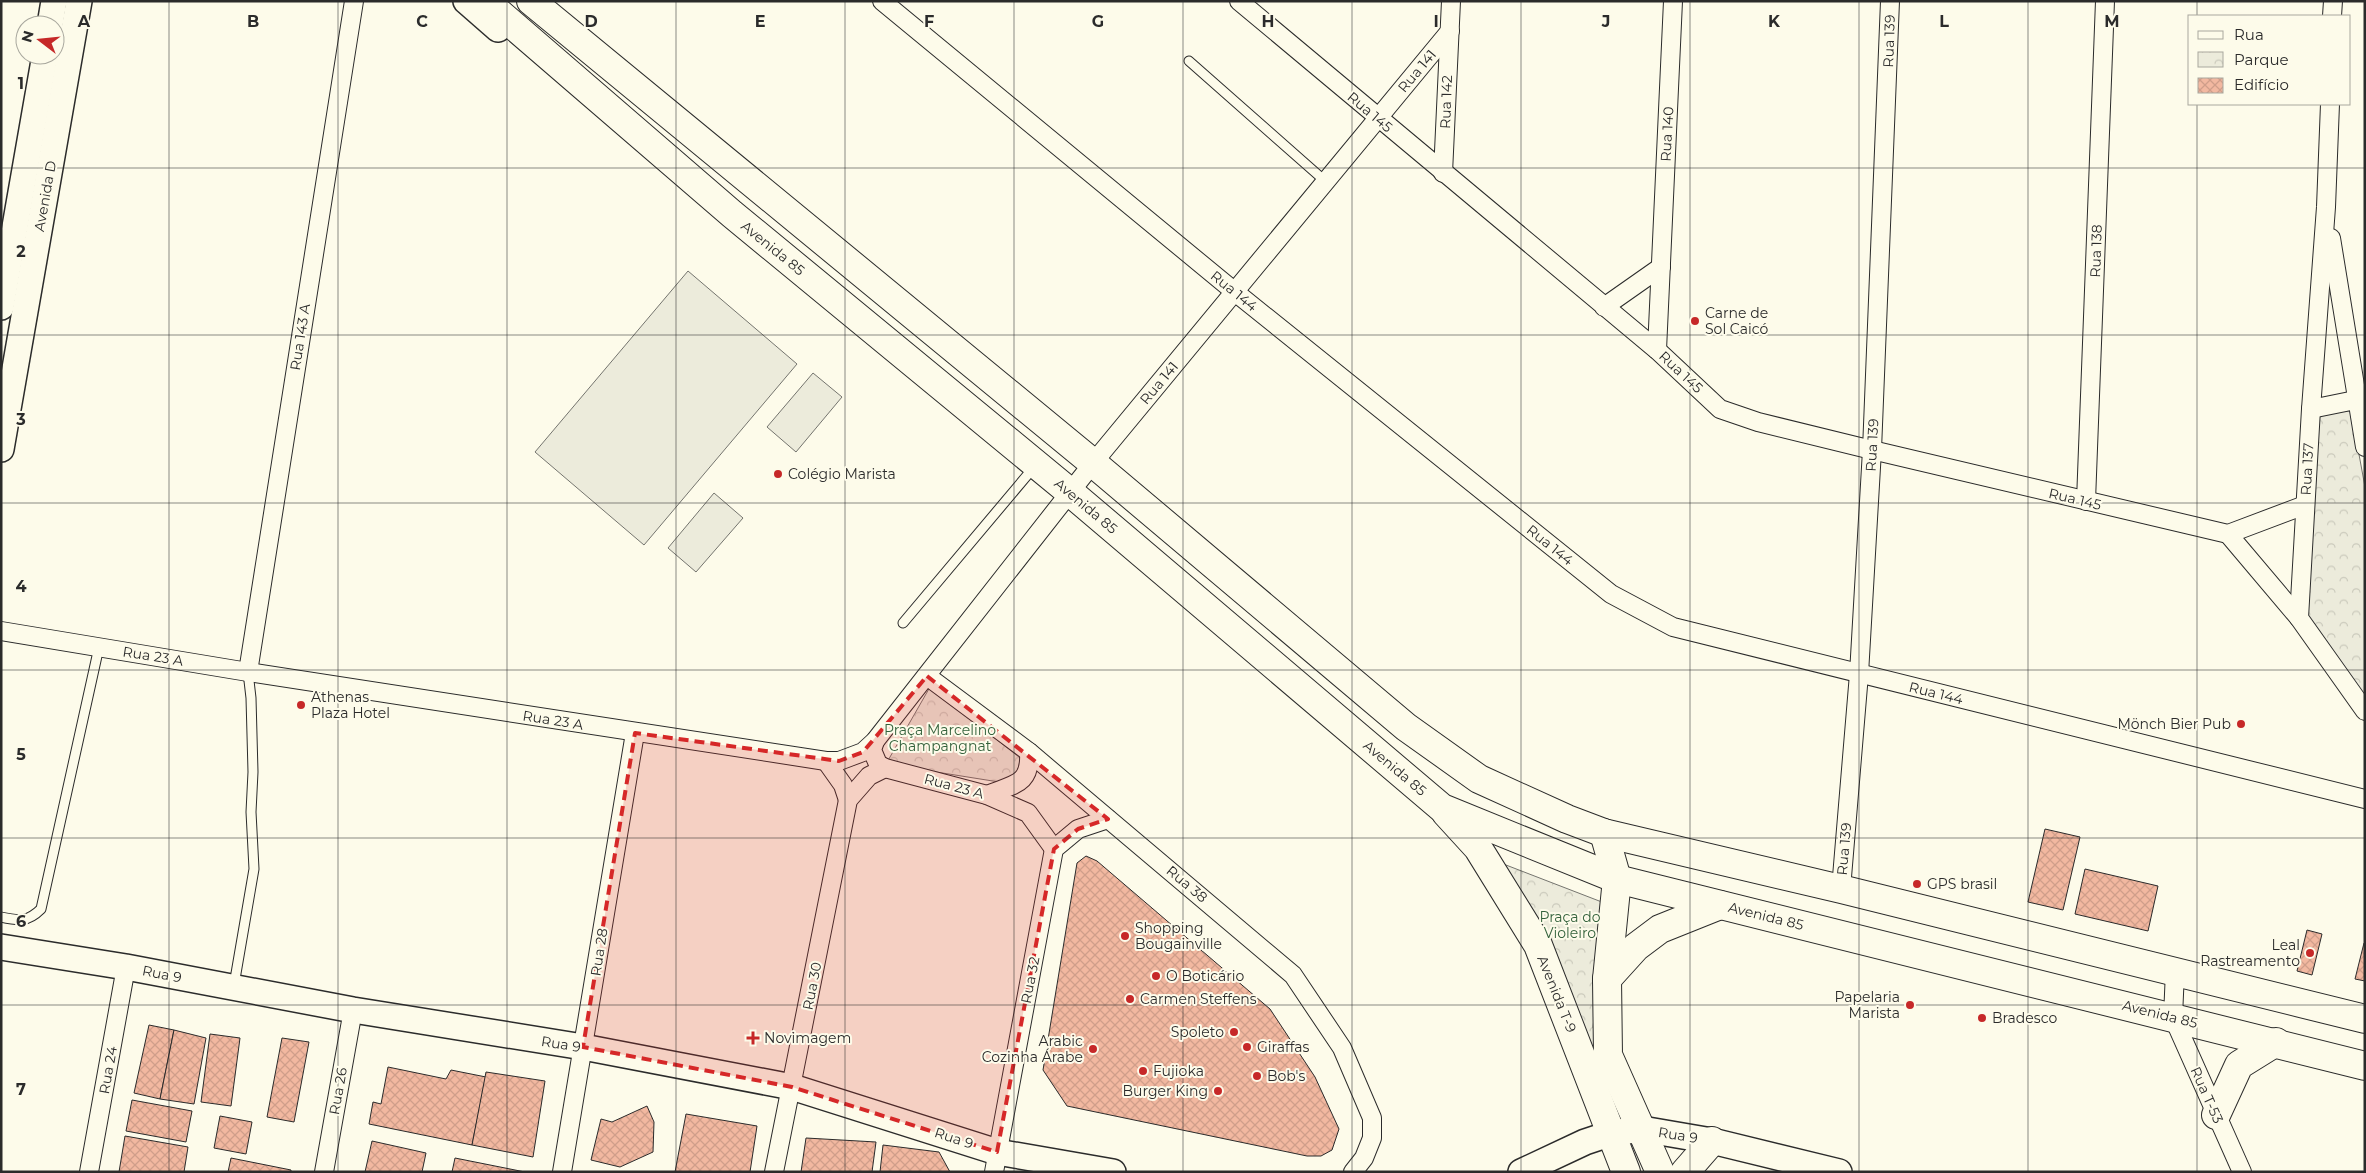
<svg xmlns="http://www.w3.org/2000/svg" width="2366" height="1173" font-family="Montserrat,sans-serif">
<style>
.park{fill:url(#park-crowns);stroke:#74746e}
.pitch{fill:#ecebdb;stroke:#74746e}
.building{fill:url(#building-cross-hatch);stroke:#2b2b2b}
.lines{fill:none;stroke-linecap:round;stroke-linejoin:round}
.lane-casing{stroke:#2b2b2b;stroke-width:11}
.street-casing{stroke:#2b2b2b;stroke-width:20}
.secondary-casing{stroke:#2b2b2b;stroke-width:28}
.primary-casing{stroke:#2b2b2b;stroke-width:30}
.lane{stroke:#fdfbea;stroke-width:9}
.street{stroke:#fdfbea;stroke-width:18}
.secondary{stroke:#fdfbea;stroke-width:25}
.primary{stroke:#fdfbea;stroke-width:28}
.marked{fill:#d62828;fill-opacity:0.2;stroke:#d62828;stroke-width:4;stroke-dasharray:10 6;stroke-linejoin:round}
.grid{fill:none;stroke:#2b2b2b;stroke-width:1;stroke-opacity:0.55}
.poi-dot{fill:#c62828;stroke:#fdfbea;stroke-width:2}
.labels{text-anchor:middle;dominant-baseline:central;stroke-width:4;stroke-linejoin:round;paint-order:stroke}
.street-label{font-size:14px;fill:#2b2b2b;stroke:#fdfbea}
.poi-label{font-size:14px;fill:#2b2b2b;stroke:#fdfbea;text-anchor:start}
.park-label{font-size:14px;fill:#34623c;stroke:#fdfbea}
.grid-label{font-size:16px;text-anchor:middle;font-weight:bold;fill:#2b2b2b;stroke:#fdfbea;stroke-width:4;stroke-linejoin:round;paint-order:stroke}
</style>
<defs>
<pattern id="park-crowns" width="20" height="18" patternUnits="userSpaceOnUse" patternTransform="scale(1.25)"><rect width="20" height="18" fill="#ecebdb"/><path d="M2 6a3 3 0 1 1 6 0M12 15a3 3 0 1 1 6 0" fill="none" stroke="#cbcabc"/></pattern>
<pattern id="building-cross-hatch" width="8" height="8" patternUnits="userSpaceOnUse" patternTransform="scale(1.25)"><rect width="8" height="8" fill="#f2b8a0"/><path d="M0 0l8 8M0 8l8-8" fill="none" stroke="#d09e8a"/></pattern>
</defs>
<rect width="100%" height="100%" fill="#fdfbea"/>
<!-- park -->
<g class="park">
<polygon points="2315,409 2351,411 2365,487 2365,699 2304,617"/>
<polygon points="930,687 1024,761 1021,774 999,782 886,764"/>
<polygon points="1493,860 1607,904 1593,1027 1616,1091 1606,1093"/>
</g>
<!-- pitch -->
<g class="pitch">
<polygon points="688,271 797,364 644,545 535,452"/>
<polygon points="813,373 842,397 796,452 767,427"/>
<polygon points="714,493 743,518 696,572 668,548"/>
</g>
<!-- building -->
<g class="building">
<polygon points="2045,829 2080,837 2063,910 2028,902"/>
<polygon points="1086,856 1097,861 1270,1009 1315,1077 1339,1129 1332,1150 1321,1156 1307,1156 1067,1106 1043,1070 1077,863"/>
<polygon points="2085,869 2158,886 2148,931 2075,914"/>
<polygon points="2307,930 2322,934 2312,975 2297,971"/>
<polygon points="2364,943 2365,943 2365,981 2355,979"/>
<polygon points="149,1025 174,1030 160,1099 134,1093"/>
<polygon points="174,1030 206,1038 194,1104 160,1099"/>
<polygon points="210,1034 240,1038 231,1106 201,1102"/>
<polygon points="282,1038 309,1042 294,1122 267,1117"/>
<polygon points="388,1067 446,1079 451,1070 486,1077 472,1145 369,1124 373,1102 381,1104"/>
<polygon points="486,1072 545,1081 533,1157 472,1145"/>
<polygon points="132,1100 192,1111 186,1142 126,1131"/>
<polygon points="647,1106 654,1122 653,1152 620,1167 591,1160 601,1119 612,1122"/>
<polygon points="686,1114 757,1126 750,1172 675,1172"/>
<polygon points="220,1116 252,1122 246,1154 214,1148"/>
<polygon points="125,1136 188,1147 184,1172 119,1172"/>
<polygon points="806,1138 876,1142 872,1172 801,1172"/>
<polygon points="372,1141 426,1153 422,1172 365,1172"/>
<polygon points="883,1145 939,1152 950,1172 880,1172"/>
<polygon points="231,1158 291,1170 291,1172 228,1172"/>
<polygon points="455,1158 525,1172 452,1172"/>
</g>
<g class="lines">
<defs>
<g id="lane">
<polyline points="1189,61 1325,181"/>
<polyline points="903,623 1035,466"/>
<path d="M1,917C19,921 28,922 41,909L99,647"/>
<polyline points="234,985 254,869 251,812 253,772 251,698 248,672"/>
</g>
<g id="street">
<polyline points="882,1 1235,292 1611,594 1673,627 2365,799"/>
<polyline points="1239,1 1657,350 1720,409 1758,422 1872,450 2228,534 2305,505"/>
<polyline points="2332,16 2333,1"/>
<polyline points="2330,104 2326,207 2311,409 2299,618 2365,711"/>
<polyline points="1443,173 1451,1"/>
<polyline points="2331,238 2365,447"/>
<polyline points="1604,307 1661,267"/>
<polyline points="1657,350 1673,1"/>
<polyline points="2311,409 2365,398"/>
<polyline points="2086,501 2105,1"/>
<polyline points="2228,534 2299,618"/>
<polyline points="1,631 248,672 826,761 839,761 863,752 875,741 1093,463 1450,31"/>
<polyline points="248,672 354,1"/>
<polyline points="927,676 1029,752 1293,975 1342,1048 1372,1118 1372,1138 1364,1158 1353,1172"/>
<polyline points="875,741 872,750 878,764 885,768 987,795 1028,813 1054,849"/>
<polyline points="826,761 843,785 848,800"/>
<path d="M987,795C1014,784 1031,785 1029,752"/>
<polyline points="1841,889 1859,674 1872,450 1890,1"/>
<polyline points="2175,971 2173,1017 2242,1172"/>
<polyline points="89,1172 126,967"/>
<polyline points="324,1172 353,1010"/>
<polyline points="562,1172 635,733"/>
<polyline points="774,1172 848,800 869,776 885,768"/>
<polyline points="994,1172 1054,849 1078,829 1108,819"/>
</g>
<g id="secondary">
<polyline points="466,1 498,29"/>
<polyline points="50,25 54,1"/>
<polyline points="1,307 45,55"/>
<polyline points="1,449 79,1"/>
<polyline points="1,947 126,967 353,1010 583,1047 792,1087 997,1152 1113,1172"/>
<polyline points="1521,1172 1585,1142 1612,1133 1642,1129 1712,1141 1839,1172"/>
</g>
<g id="primary">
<polyline points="485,1 732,214 1071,493 1442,808 1617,879 2365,1066"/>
<polyline points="531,1 1093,463 1406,727 1479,779 1567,819 1604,833 1841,889 2365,1019"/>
<polyline points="1446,813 1478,848 1538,945 1626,1172"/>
<polyline points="1604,833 1617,879 1607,979 1608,1055 1660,1172"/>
<polyline points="1607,979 1636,947 1660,929 1720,905"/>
<polyline points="2216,1115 2239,1065 2276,1042"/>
<polyline points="1685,1172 1712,1141"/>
</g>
</defs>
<!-- lane casing -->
<use href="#lane" class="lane-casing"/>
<!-- street casing -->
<use href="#street" class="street-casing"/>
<!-- secondary casing -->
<use href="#secondary" class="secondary-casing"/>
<!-- primary casing -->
<use href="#primary" class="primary-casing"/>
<!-- lane -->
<use href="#lane" class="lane"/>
<!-- street -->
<use href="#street" class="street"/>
<!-- secondary -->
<use href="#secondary" class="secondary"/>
<!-- primary -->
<use href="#primary" class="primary"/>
</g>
<!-- marked area -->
<path class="marked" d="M927,676L1108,819L1078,829L1054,849L997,1152L792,1087L583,1047L635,733L839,761L863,752Z"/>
<!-- grid -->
<path class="grid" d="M169,1V1172M338,1V1172M507,1V1172M676,1V1172M845,1V1172M1014,1V1172M1183,1V1172M1352,1V1172M1521,1V1172M1690,1V1172M1859,1V1172M2028,1V1172M2197,1V16M2197,104V1172M1,168H2365M1,335H2365M1,503H2365M1,670H2365M1,838H2365M1,1005H2365"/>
<!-- markers -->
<g class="poi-dot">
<circle cx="1695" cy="321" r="5"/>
<circle cx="778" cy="474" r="5"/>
<circle cx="301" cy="705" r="5"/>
<circle cx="2241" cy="724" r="5"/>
<circle cx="1917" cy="884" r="5"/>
<circle cx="1125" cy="936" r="5"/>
<circle cx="2310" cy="953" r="5"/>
<circle cx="1156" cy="976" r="5"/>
<circle cx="1130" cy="999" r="5"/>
<circle cx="1910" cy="1005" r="5"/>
<circle cx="1982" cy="1018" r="5"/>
<circle cx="1234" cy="1032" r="5"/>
<path d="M750.5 1030.5h5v5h5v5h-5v5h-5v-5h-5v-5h5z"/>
<circle cx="1247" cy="1047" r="5"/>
<circle cx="1093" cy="1049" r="5"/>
<circle cx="1143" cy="1071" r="5"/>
<circle cx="1257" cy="1076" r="5"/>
<circle cx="1218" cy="1091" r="5"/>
</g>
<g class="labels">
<!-- street labels -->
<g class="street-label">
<text transform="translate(1889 41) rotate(-88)">Rua 139</text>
<text transform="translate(1417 71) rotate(-50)">Rua 141</text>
<text transform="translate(1446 102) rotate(-88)">Rua 142</text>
<text transform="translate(1370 112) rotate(40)">Rua 145</text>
<text transform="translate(1667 134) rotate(-87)">Rua 140</text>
<text transform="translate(45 196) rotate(-80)">Avenida D</text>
<text transform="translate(773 248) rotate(39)">Avenida 85</text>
<text transform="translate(2096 251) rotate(-88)">Rua 138</text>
<text transform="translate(1234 291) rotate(39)">Rua 144</text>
<text transform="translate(300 337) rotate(-81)">Rua 143 A</text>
<text transform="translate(1681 372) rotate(43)">Rua 145</text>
<text transform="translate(1159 383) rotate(-50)">Rua 141</text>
<text transform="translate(1872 445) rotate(-87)">Rua 139</text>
<text transform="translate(2307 469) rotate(-87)">Rua 137</text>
<text transform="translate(2075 499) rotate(13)">Rua 145</text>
<text transform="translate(1086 506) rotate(40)">Avenida 85</text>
<text transform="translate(1550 545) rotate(39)">Rua 144</text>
<text transform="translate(153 656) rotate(9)">Rua 23 A</text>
<text transform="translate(1936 693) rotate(14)">Rua 144</text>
<text transform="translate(553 720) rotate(9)">Rua 23 A</text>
<text transform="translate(1395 768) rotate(40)">Avenida 85</text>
<text transform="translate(954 786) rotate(15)">Rua 23 A</text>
<text transform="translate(1844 849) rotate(-85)">Rua 139</text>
<text transform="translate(1187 884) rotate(40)">Rua 38</text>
<text transform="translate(1766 916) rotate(14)">Avenida 85</text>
<text transform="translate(599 952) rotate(-81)">Rua 28</text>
<text transform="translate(162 974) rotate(11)">Rua 9</text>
<text transform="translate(1030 980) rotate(-79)">Rua 32</text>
<text transform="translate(812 986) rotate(-79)">Rua 30</text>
<text transform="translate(1557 994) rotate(68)">Avenida T-9</text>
<text transform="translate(2160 1014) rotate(14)">Avenida 85</text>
<text transform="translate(561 1044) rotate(9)">Rua 9</text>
<text transform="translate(108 1070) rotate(-80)">Rua 24</text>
<text transform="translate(338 1091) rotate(-80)">Rua 26</text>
<text transform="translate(2207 1095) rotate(66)">Rua T-53</text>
<text transform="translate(1678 1135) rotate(9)">Rua 9</text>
<text transform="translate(954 1138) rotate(18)">Rua 9</text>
</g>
<!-- poi labels -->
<g class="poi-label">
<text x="1705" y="313">Carne de<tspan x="1705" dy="16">Sol Caicó</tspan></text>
<text x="788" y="474">Colégio Marista</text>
<text x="311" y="697">Athenas<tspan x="311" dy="16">Plaza Hotel</tspan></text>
<text x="2231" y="724" text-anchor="end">Mönch Bier Pub</text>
<text x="1927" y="884">GPS brasil</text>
<text x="1135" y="928">Shopping<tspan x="1135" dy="16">Bougainville</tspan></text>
<text x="2300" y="945" text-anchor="end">Leal<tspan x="2300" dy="16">Rastreamento</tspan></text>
<text x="1166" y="976">O Boticário</text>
<text x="1900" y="997" text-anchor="end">Papelaria<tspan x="1900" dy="16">Marista</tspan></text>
<text x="1140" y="999">Carmen Steffens</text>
<text x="1992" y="1018">Bradesco</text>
<text x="1224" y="1032" text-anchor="end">Spoleto</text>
<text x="764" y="1038">Novimagem</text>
<text x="1083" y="1041" text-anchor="end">Arabic<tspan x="1083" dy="16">Cozinha Árabe</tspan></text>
<text x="1257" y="1047">Giraffas</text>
<text x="1153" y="1071">Fujioka</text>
<text x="1267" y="1076">Bob's</text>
<text x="1208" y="1091" text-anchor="end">Burger King</text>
</g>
<!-- park labels -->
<g class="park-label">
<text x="940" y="730">Praça Marcelino<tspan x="940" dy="16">Champangnat</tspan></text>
<text x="1570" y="917">Praça do<tspan x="1570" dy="16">Violeiro</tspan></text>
</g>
</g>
<g class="grid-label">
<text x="84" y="27">A</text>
<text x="253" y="27">B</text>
<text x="422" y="27">C</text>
<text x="591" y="27">D</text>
<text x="760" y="27">E</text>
<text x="929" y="27">F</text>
<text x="1098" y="27">G</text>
<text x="1268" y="27">H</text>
<text x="1436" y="27">I</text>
<text x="1606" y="27">J</text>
<text x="1774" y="27">K</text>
<text x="1944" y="27">L</text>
<text x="2112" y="27">M</text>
<text x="21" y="89">1</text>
<text x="21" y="257">2</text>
<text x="21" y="425">3</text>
<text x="21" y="592">4</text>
<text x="21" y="760">5</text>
<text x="21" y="927">6</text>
<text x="21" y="1095">7</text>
</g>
<!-- border -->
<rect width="2366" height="1173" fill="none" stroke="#2b2b2b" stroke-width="5"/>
<!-- legend -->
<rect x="2188" y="15" width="162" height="90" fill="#fdfbea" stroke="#a9a89e"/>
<rect x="2198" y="31" width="25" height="8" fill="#fdfbea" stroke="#a9a89e"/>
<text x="2234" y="40" font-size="15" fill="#2b2b2b">Rua</text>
<rect x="2198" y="52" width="25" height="15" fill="url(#park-crowns)" stroke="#a9a89e"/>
<text x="2234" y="65" font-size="15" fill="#2b2b2b">Parque</text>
<rect x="2198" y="78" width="25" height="15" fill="url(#building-cross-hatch)" stroke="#a9a89e"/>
<text x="2234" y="90" font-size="15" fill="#2b2b2b">Edifício</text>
<!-- north arrow -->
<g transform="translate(40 40) rotate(286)"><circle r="24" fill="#fdfbea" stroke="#a9a89e"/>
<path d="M0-4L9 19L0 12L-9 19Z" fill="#c62828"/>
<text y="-8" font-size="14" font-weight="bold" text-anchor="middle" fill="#2b2b2b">N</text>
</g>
</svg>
